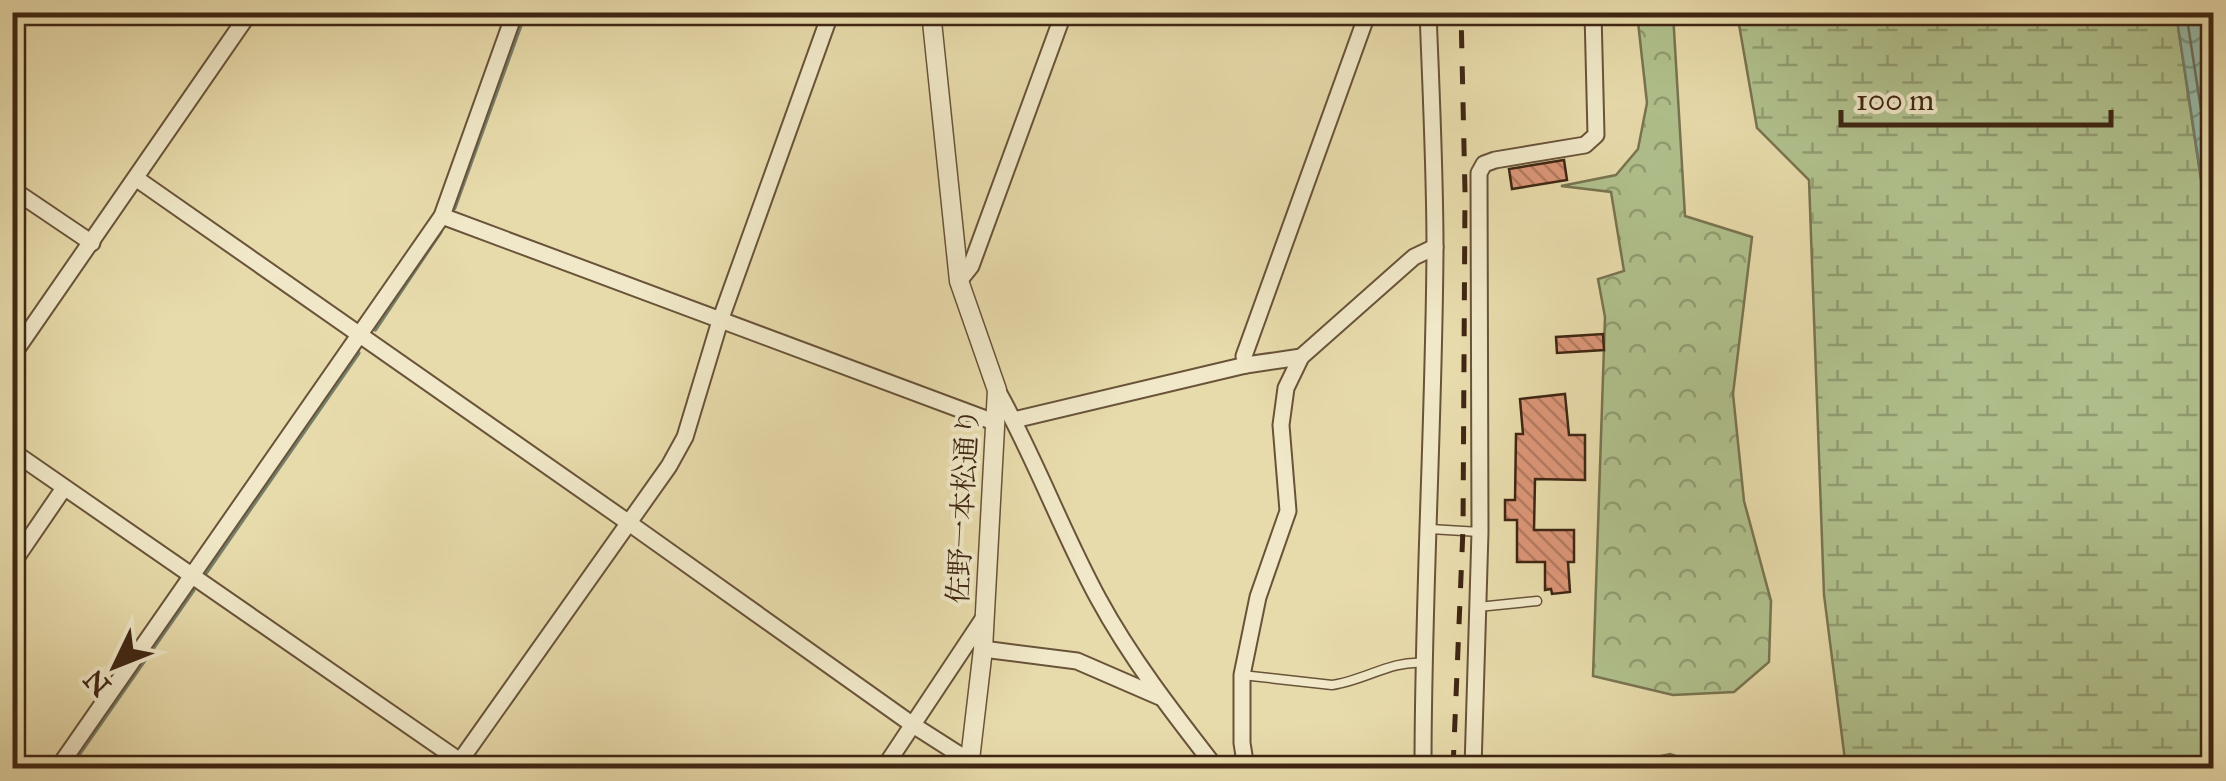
<svg xmlns="http://www.w3.org/2000/svg" width="2226" height="781" font-family="'IM FELL Great Primer','Noto Serif JP',serif">
<style>
.forest{fill:url(#forest-crowns);stroke:#787450;stroke-width:2.5}
.wetland{fill:url(#wetland-marsh);stroke:#787450;stroke-width:2.5}
.water{fill:url(#water-waves);stroke:#747f6c;stroke-width:2.5}
.lines{fill:none;stroke-linecap:round;stroke-linejoin:round}
.shore{stroke:#6b705e;stroke-width:2.5}
.stream{stroke:#747f6c;stroke-width:5}
.building{fill:url(#building-back-hatch);stroke:#3f2613;stroke-width:2.5}
.service-casing{stroke:#695339;stroke-width:11}
.minor-casing{stroke:#695339;stroke-width:19}
.tertiary-casing{stroke:#695339;stroke-width:21}
.service{stroke:#f0e8c8;stroke-width:8}
.minor{stroke:#f0e8c8;stroke-width:15}
.tertiary{stroke:#f0e8c8;stroke-width:18}
.rail{stroke:#3f2613;stroke-width:5;stroke-dasharray:18 18;stroke-linecap:butt}
.labels{text-anchor:middle;dominant-baseline:central;stroke-width:8;stroke-linejoin:round;paint-order:stroke}
.street-label{font-size:28px;fill:#3f2613;stroke:#f0e8c8}
</style>
<defs>
<pattern id="forest-crowns" width="20" height="18" patternUnits="userSpaceOnUse" patternTransform="scale(2.5)"><rect width="20" height="18" fill="#b0c18d"/><path d="M2 6a3 3 0 1 1 6 0M12 15a3 3 0 1 1 6 0" fill="none" stroke="#919d72"/></pattern>
<pattern id="wetland-marsh" width="20" height="14" patternUnits="userSpaceOnUse" patternTransform="scale(2.5)"><rect width="20" height="14" fill="#b0c18d"/><path d="M1 5h8M5 5V1M11 12h8M15 12V8" fill="none" stroke="#919d72"/></pattern>
<pattern id="water-waves" width="16" height="10" patternUnits="userSpaceOnUse" patternTransform="scale(2.5)"><rect width="16" height="10" fill="#97bba8"/><path d="M0 5q4-4 8 0t8 0" fill="none" stroke="#7d9888"/></pattern>
<pattern id="building-back-hatch" width="6" height="6" patternUnits="userSpaceOnUse" patternTransform="scale(2.5)"><rect width="6" height="6" fill="#db9677"/><path d="M-1 5l2 2M0 0l6 6M5-1l2 2" fill="none" stroke="#b37a60"/></pattern>
</defs>
<rect width="100%" height="100%" fill="#e8dbab"/>
<filter id="stains"><feTurbulence type="fractalNoise" baseFrequency=".002" numOctaves="4"/><feColorMatrix values="0 0 0 0 .2 0 0 0 0 .09 0 0 0 0 .02 0 0 0 .5 -.17"/></filter>
<radialGradient id="worn" r=".72"><stop offset=".6" stop-color="#630" stop-opacity="0"/><stop offset="1" stop-color="#630" stop-opacity=".3"/></radialGradient>
<!-- forest -->
<g class="forest">
<polygon points="1637,13 1673,13 1685,216 1752,237 1733,394 1744,501 1771,601 1769,662 1734,692 1673,695 1593,676 1605,317 1598,279 1624,271 1611,192 1561,186 1616,175 1638,149 1647,103"/>
<polygon points="1670,754 1711,768 1606,768"/>
</g>
<!-- wetland -->
<polygon class="wetland" points="1737,13 2176,13 2213,260 2213,768 1846,768 1824,595 1809,180 1757,128"/>
<!-- water -->
<polygon class="water" points="2176,13 2213,13 2213,260 2213,256"/>
<g class="lines">
<!-- shore -->
<polyline class="shore" points="2186,12 2214,194"/>
<!-- stream -->
<g class="stream">
<polyline points="454,208 525,12"/>
<polyline points="375,329 440,232"/>
<polyline points="206,572 358,353"/>
<polyline points="69,768 193,590"/>
</g>
</g>
<!-- building -->
<g class="building">
<polygon points="1564,160 1567,180 1512,189 1509,169"/>
<polygon points="1603,334 1604,350 1557,353 1556,337"/>
<polygon points="1565,394 1569,435 1585,435 1585,480 1535,479 1534,530 1574,530 1574,562 1568,562 1570,592 1552,594 1551,589 1545,590 1545,562 1517,562 1517,520 1505,520 1505,500 1515,500 1516,434 1523,434 1520,399"/>
</g>
<g class="lines">
<defs>
<g id="service">
<polyline points="1430,529 1480,532"/>
<polyline points="1478,607 1537,601"/>
<path d="M1242,675L1332,685C1363,681 1392,660 1423,663"/>
</g>
<g id="minor">
<polyline points="137,179 629,523 913,725 971,762"/>
<polyline points="12,189 92,243"/>
<polyline points="442,216 994,422"/>
<polyline points="959,281 971,266 1064,12"/>
<polyline points="12,356 250,12"/>
<polyline points="1246,365 1244,356 1368,12"/>
<path d="M997,390C1035,457 1061,530 1098,598C1131,659 1174,714 1216,768"/>
<polyline points="1014,420 1246,365 1301,357"/>
<polyline points="12,451 470,768"/>
<polyline points="12,564 64,488"/>
<polyline points="983,649 1077,661 1160,697"/>
<polyline points="460,761 669,466 685,437 720,321 831,12"/>
<polyline points="58,768 442,216 515,12"/>
<polyline points="884,768 985,616"/>
<polyline points="1246,768 1242,743 1242,675 1258,597 1288,511 1281,425 1286,388 1301,357 1414,257 1435,247"/>
<path d="M1423,768C1423,595 1434,422 1435,249C1435,170 1431,91 1428,12"/>
<polyline points="1473,768 1480,532 1479,173 1484,164 1495,160 1585,145 1596,135 1593,12"/>
</g>
<polyline id="tertiary" points="931,12 959,281 997,390 983,649 969,768"/>
</defs>
<!-- service casing -->
<use href="#service" class="service-casing"/>
<!-- minor casing -->
<use href="#minor" class="minor-casing"/>
<!-- tertiary casing -->
<use href="#tertiary" class="tertiary-casing"/>
<!-- service -->
<use href="#service" class="service"/>
<!-- minor -->
<use href="#minor" class="minor"/>
<!-- tertiary -->
<use href="#tertiary" class="tertiary"/>
<!-- rail -->
<polyline class="rail" points="1453,768 1463,529 1465,192 1461,12"/>
</g>
<g class="labels">
<!-- street labels -->
<g class="street-label">
<text transform="translate(963 506) rotate(-87)">佐野一本松通り</text>
</g>
</g>
<!-- margin -->
<rect width="2226" height="781" fill="none" stroke="#e8dbab" stroke-width="50"/>
<rect x="15" y="15" width="2196" height="751" fill="none" stroke="#3f2613" stroke-width="5"/>
<rect x="25" y="25" width="2176" height="731" fill="none" stroke="#3f2613" stroke-width="2.5"/>
<!-- north arrow -->
<g transform="translate(115 666) rotate(227)" stroke="#f0e8c8" stroke-width="8" paint-order="stroke">
<path d="M0-8L18 38L0 25L-18 38Z" fill="#3f2613"/>
<text y="-15" font-size="28" font-weight="bold" text-anchor="middle" fill="#3f2613">N</text>
</g>
<!-- scale -->
<path d="M1841 110v15h270v-15" fill="none" stroke="#3f2613" stroke-width="5"/>
<text x="1856" y="110" font-size="30" fill="#3f2613" stroke="#f0e8c8" stroke-width="8" paint-order="stroke">100 m</text>
<rect width="100%" height="100%" filter="url(#stains)"/>
<rect width="100%" height="100%" fill="url(#worn)"/>
</svg>
